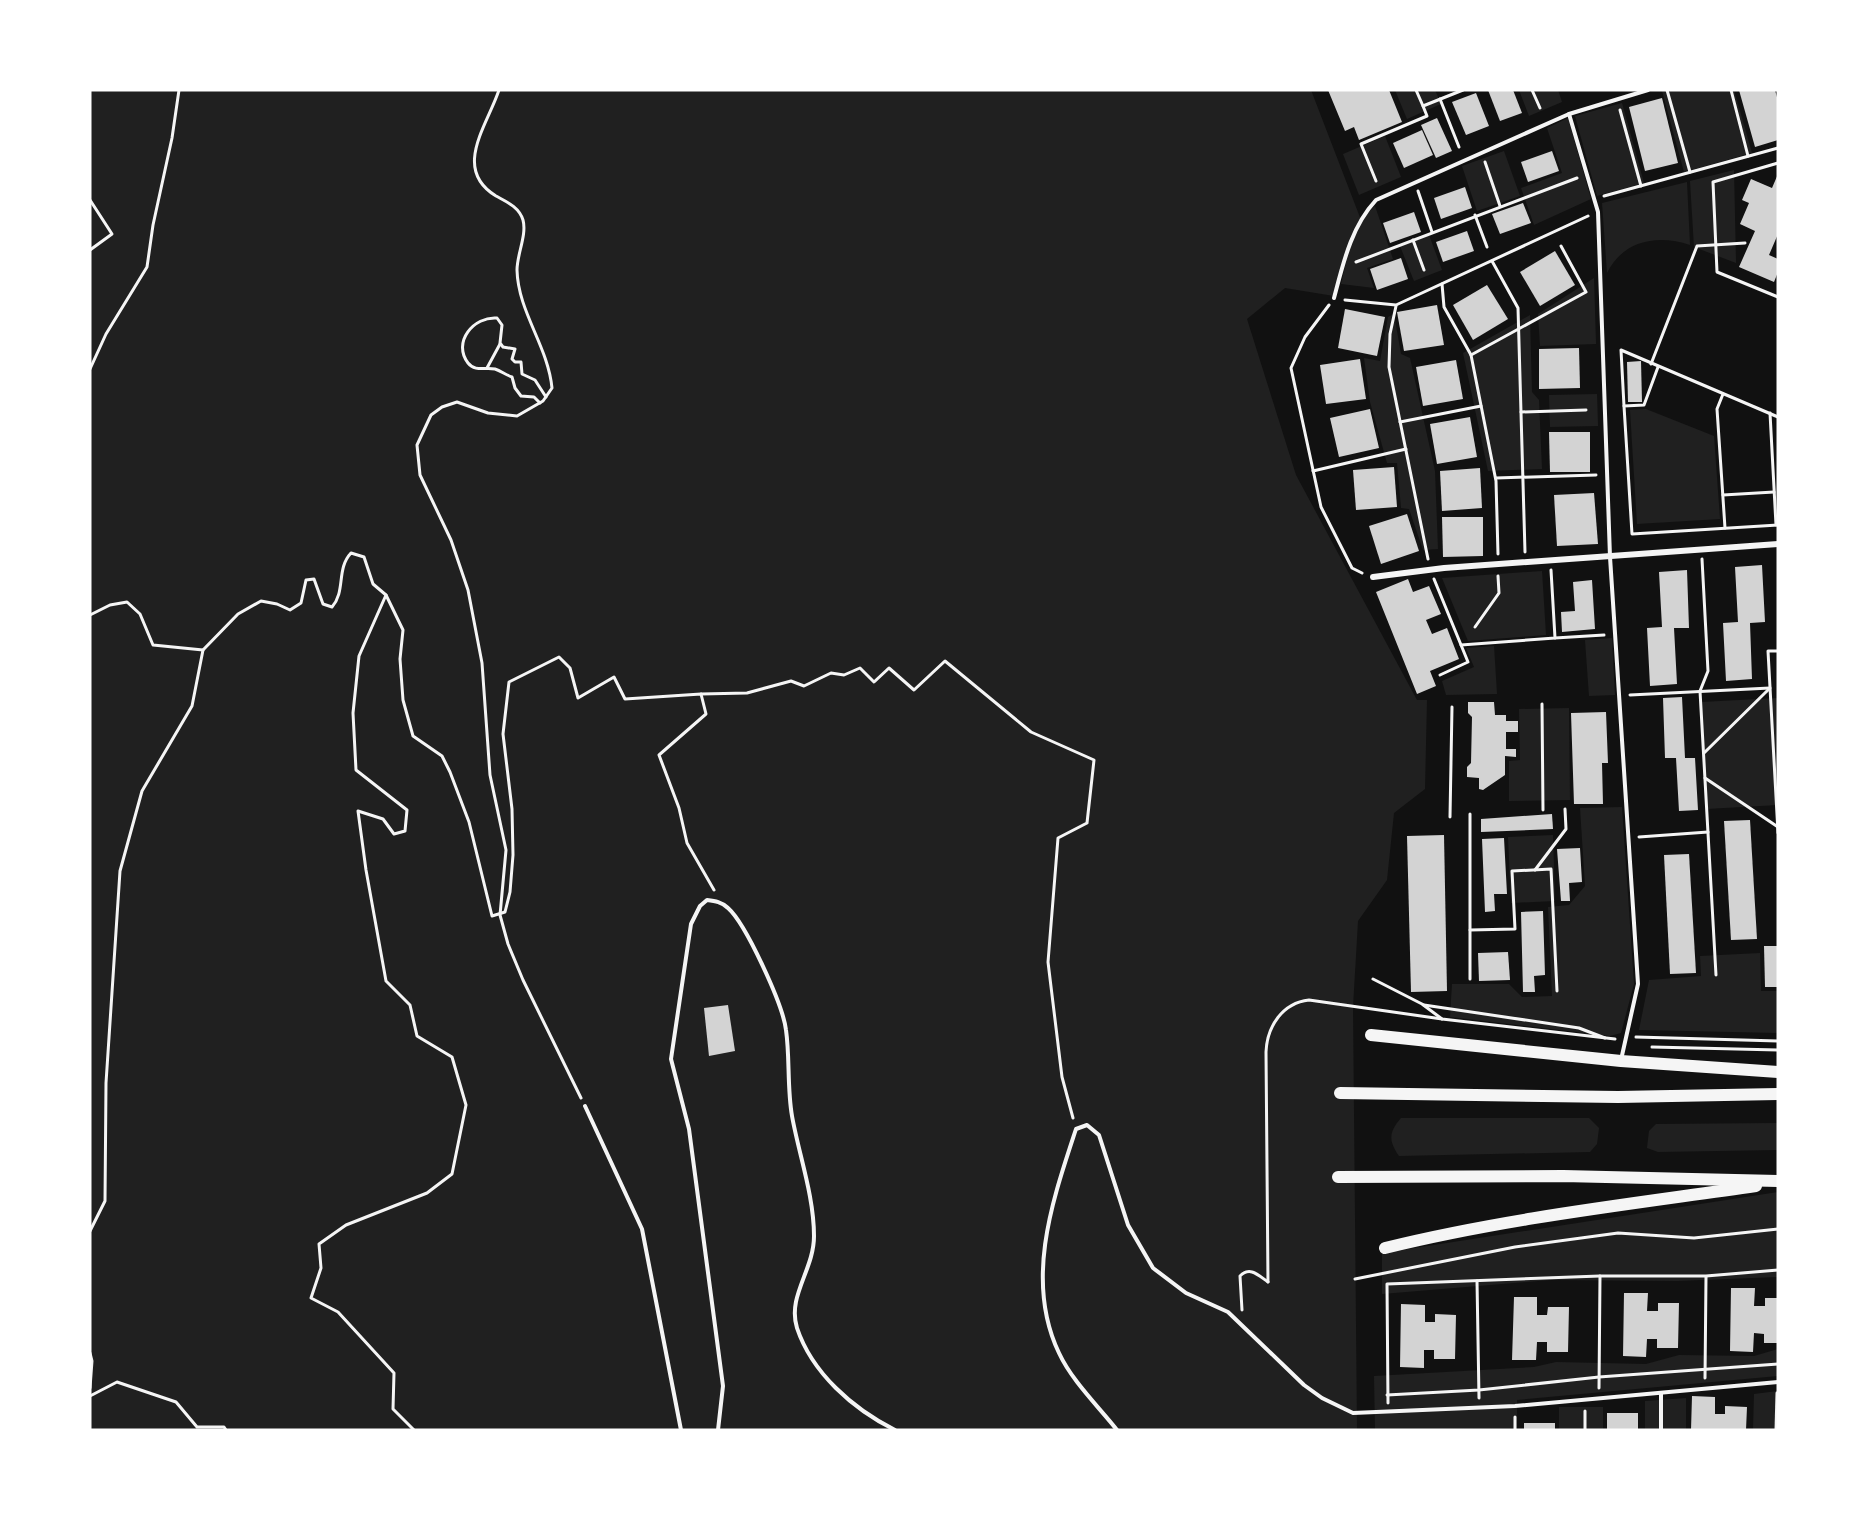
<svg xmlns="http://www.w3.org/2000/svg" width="1868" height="1520" font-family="Commissioner,sans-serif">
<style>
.green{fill:#202020}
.building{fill:#d3d3d3}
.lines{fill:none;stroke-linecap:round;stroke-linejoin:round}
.path{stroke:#f5f5f5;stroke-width:3}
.service{stroke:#f5f5f5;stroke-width:4}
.minor{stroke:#f5f5f5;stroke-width:6}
.primary{stroke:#f5f5f5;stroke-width:12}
</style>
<rect width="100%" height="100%" fill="#111"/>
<!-- green -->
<g class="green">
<polygon points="90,90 1311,90 1361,220 1346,253 1334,296 1285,288 1247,319 1296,475 1417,700 1427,700 1425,789 1394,813 1387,880 1358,921 1353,1007 1357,1430 90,1430"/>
<polygon points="1395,90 1435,90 1441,104 1407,119"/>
<polygon points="1519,90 1558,90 1562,102 1529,116"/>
<polygon points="1734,90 1752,153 1684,172 1662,91"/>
<polygon points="1622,103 1644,183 1597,196 1575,116"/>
<polygon points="1568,118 1591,199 1534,225 1521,188 1562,173 1547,128"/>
<polygon points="1385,136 1401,177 1359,195 1343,154"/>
<polygon points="1504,151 1520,196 1477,211 1462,166"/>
<polygon points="1734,170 1736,263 1694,247 1690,181"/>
<path d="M1687,182L1690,245C1658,234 1623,240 1607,273L1602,203Z"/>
<path d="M1375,206L1393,259L1367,268L1374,288L1341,284C1347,259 1354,222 1375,206Z"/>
<polygon points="1429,235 1442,270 1414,281 1400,246"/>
<polygon points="1594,278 1596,344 1540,346 1538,314"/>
<polygon points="1394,314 1401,354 1410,358 1435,471 1438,549 1423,550 1409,509 1401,508 1397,463 1387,463 1370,402 1364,358 1380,361 1388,317"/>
<polygon points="1530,315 1532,392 1539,400 1542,469 1488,471 1463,353"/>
<polygon points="1597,394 1598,426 1550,427 1549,395"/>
<polygon points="1646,409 1714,436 1720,519 1637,524 1630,410"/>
<polygon points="1542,571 1546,635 1468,641 1442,578"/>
<polygon points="1612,638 1615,695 1589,696 1585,640"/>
<polygon points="1494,646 1497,694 1446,695 1442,681 1474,667 1466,648"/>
<polygon points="1778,698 1778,805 1706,809 1701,702"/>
<polygon points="1569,708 1570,800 1509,801 1509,761 1520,760 1519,709"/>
<polygon points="1622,807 1634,984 1621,1033 1610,1036 1450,1017 1452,984 1509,984 1522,997 1552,996 1548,907 1569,905 1585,886 1580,808"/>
<polygon points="1553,835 1555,901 1511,903 1508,837"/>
<polygon points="1760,953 1761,991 1778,991 1778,1033 1639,1030 1649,980 1701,976 1700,956"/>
<path d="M1401,1118H1589L1599,1128L1597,1144L1590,1152L1399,1156C1388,1140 1389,1132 1401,1118Z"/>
<polygon points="1778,1123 1778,1150 1658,1152 1647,1148 1649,1131 1656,1124"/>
<polygon points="1778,1192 1778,1277 1677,1281 1550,1280 1382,1294 1382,1253"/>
<polygon points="1778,1349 1778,1376 1517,1400 1517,1428 1375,1430 1374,1376 1534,1367 1556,1362 1646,1364 1679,1355 1754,1356"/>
<polygon points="1778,1391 1778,1430 1753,1430 1754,1394"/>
<polygon points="1686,1398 1686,1430 1645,1430 1645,1401"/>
<rect x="1559" y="1407" width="44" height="23"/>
</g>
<!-- building -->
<g class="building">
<polygon points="1328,90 1389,90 1402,122 1359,140 1354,127 1345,131"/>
<polygon points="1488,90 1513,90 1522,113 1500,121"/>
<polygon points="1739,90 1775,90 1778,101 1778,140 1755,147"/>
<polygon points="1476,93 1489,126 1466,135 1452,102"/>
<polygon points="1662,98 1678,163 1645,171 1629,107"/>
<polygon points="1437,118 1452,151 1436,158 1421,125"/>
<polygon points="1422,130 1433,155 1404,168 1393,143"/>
<polygon points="1552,151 1559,171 1528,182 1521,162"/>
<polygon points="1778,174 1778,234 1769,255 1778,259 1778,272 1774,282 1739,267 1755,231 1740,224 1749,203 1742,200 1751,179 1772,188"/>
<polygon points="1465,187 1472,208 1441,219 1434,198"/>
<polygon points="1523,203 1531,223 1500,234 1492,214"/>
<polygon points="1414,212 1421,232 1390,243 1383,223"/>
<polygon points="1467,231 1474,251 1443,262 1436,242"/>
<polygon points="1555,251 1575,285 1540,306 1520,272"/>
<polygon points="1401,258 1408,279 1377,290 1370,269"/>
<polygon points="1487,285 1508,319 1473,340 1453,305"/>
<polygon points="1437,305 1444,345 1404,351 1397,312"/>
<polygon points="1345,309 1385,317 1377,356 1338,348"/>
<polygon points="1579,348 1580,388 1539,389 1539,349"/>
<polygon points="1360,359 1366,399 1326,404 1320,365"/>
<polygon points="1456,360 1463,399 1423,406 1416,367"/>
<polygon points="1641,361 1642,402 1628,402 1627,362"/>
<polygon points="1370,409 1379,448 1339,457 1330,418"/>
<polygon points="1470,417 1477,457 1437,464 1430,424"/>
<polygon points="1549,432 1590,432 1590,472 1550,472"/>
<polygon points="1394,467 1397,507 1356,510 1353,470"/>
<polygon points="1480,468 1482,508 1442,511 1440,471"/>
<polygon points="1594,493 1598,544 1557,546 1554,495"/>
<polygon points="1407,514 1419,551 1381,564 1369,526"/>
<polygon points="1442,517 1483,517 1483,556 1443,557"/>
<polygon points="1762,565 1765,622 1750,623 1752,679 1726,681 1723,623 1738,622 1735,567"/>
<polygon points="1687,570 1689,628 1674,628 1677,684 1650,686 1647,628 1662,627 1659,572"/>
<polygon points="1408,579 1413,592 1429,586 1441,614 1426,620 1432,634 1447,628 1459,659 1430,671 1436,686 1417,694 1376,592"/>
<polygon points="1592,580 1595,629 1562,632 1561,612 1575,611 1573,582"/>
<polygon points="1682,697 1685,758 1695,758 1698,810 1679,811 1676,758 1665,758 1663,698"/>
<polygon points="1468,702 1494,702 1495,715 1506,715 1506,721 1518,721 1518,732 1506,732 1506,749 1516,749 1516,757 1505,756 1505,775 1483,790 1479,789 1479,778 1467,777 1467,767 1471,763 1472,717 1468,713"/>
<polygon points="1606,712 1608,763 1602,763 1603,804 1574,804 1571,713"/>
<polygon points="1552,814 1553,829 1481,832 1481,819"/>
<polygon points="1750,820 1757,939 1731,940 1724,821"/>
<polygon points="1444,835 1447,991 1411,992 1407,836"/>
<polygon points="1504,838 1507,894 1494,894 1495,911 1485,912 1482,839"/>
<polygon points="1580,848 1582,882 1569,883 1570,901 1561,901 1557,849"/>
<polygon points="1689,854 1696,973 1670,974 1664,855"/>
<polygon points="1543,911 1545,975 1534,976 1535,992 1523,992 1521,912"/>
<polygon points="1764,946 1778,946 1778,987 1765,987"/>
<polygon points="1508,952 1510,980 1479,981 1478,953"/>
<polygon points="728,1005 735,1051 709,1056 704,1008"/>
<polygon points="1731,1288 1755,1288 1754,1306 1765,1306 1765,1298 1778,1298 1778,1343 1764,1343 1764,1334 1754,1333 1753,1352 1730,1351"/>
<polygon points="1624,1293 1648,1293 1647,1311 1658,1311 1658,1303 1679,1303 1678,1348 1657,1348 1657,1339 1647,1339 1646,1357 1623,1356"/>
<polygon points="1514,1297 1537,1297 1537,1315 1547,1315 1548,1307 1569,1307 1568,1352 1547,1352 1547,1342 1537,1342 1536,1360 1512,1360"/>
<polygon points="1401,1304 1425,1305 1425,1322 1435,1322 1435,1314 1456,1315 1455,1359 1434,1359 1434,1350 1424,1350 1424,1368 1400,1367"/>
<polygon points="1692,1396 1715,1397 1715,1414 1725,1414 1725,1406 1747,1407 1746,1430 1691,1430"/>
<rect x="1607" y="1413" width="31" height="17"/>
<rect x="1524" y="1423" width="31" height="7"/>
</g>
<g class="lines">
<!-- path -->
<g class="path">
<path d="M499,90C487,126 452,169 496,196C507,202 519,207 523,220C527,235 517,254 517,270C518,312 548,346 552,388L543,401L517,416L488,413L457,402L442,407L431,415L417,445L420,475L451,540L468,590L482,663L490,775L506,850L500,915L508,944L523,980L581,1098"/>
<polyline points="1416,90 1423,106 1463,90"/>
<polyline points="1532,90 1540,108"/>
<polyline points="1667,90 1690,172"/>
<polyline points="1731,90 1748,156"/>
<polyline points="1440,99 1459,147"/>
<polyline points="1620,110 1641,186"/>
<polyline points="1485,162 1500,206"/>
<polyline points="1778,163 1713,182 1717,272 1778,297"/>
<polyline points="1376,181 1361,144 1427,116 1423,106"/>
<polyline points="1418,191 1432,232"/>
<polyline points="1604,196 1778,148"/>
<polyline points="90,200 112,234 90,250"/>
<polyline points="1475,215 1487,247"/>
<polyline points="1413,240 1424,270"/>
<polyline points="1492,261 1518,308 1525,552"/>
<polyline points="1356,262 1577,178"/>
<polyline points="1442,284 1444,307 1471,355 1496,481 1498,554"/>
<polyline points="1345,300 1396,305 1588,216"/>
<polyline points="1329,305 1305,337 1291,368 1321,507 1352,568 1362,573"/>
<polyline points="1396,306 1390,334 1389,367 1428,559"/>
<polyline points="1471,355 1586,292 1561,246"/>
<polyline points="1651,364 1697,246 1745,243"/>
<polyline points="1658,367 1644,405 1624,406 1632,534 1778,525"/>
<polyline points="487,368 500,344"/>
<polyline points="90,369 106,334 147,267 153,225 172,138 179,90"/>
<polyline points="1723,394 1717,409 1725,528"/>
<path d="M540,403L534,397L521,396L515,388L512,377C506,375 501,371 495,369C485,367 475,372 468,363C452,342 474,316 497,318L502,325L500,343L503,347L515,349L512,359L515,362H521L522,374L535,380L546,397"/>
<polyline points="1624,406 1621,350 1778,417"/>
<polyline points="1521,412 1586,410"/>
<polyline points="1770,413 1776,525"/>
<polyline points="1400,422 1481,406"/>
<polyline points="1313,471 1406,449"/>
<polyline points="1496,478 1596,475"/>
<polyline points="1723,495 1774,492"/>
<polyline points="1702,559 1708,671 1700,691 1716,975"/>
<polyline points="1434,579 1468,662 1440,675"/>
<polyline points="386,595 359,656 353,713 356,770 407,810 405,831 394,834 383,819 358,811 366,870 386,981 410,1005 417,1036 452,1057 466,1105 452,1174 427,1193 346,1225 319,1244 321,1268 311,1298 338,1312 394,1373 393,1409 414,1430"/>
<polyline points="90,615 110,605 127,602 140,614 153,645 203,650"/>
<polyline points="1475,627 1499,593 1498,576"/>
<polyline points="1555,638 1604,635"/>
<polyline points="1461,645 1555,638 1551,570"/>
<polyline points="1778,651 1768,651 1778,833"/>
<polyline points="701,694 747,693 791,681 804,686 831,673 844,675 860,668 874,682 889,668 914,690 945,661 1031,732 1094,760 1087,823 1058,838 1048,962 1062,1077 1073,1118"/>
<polyline points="1630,695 1770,688"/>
<polyline points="1542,704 1543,810"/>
<polyline points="1704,753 1769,689"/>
<polyline points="1705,778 1778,827"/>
<polyline points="1470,814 1470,979"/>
<polyline points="1450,817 1452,707"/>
<polyline points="1639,837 1708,832"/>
<polyline points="1535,870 1566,829 1565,809"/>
<polyline points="1470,930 1515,929 1512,871 1551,869 1557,991"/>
<polyline points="1373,979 1422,1004 1442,1019 1615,1039"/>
<polyline points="1424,1005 1579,1028 1605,1038"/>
<polyline points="1636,1037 1778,1041"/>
<polyline points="1652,1047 1778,1050"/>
<path d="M90,1231L105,1201L106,1083L120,871L142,791L192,706L203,650L238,614L261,601L277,604L290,610L301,603L306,580L314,579L323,604L332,607C346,591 336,569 351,553L364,557L373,584L386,595L403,630L400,659L403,700L413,736L442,756L450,772L469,822L492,916L505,912L510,892L513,855L512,809L503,734L509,682L559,657L570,668L578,698L614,677L625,699L701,694L706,714L659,755L679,808L687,843L714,890"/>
<polyline points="1355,1279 1515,1247 1618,1233 1694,1238 1778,1229"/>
<polyline points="1477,1281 1479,1398"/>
<path d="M1268,1282L1266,1052C1267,1027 1282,1003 1309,1000L1442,1019"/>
<path d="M1242,1310L1240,1276C1250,1266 1258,1275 1268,1282"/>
<polyline points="90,1353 92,1361 90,1388"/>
<polyline points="1705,1378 1706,1277"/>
<polyline points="1599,1388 1600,1276"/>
<polyline points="1387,1395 1479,1390 1599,1377 1778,1364"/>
<polyline points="90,1396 117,1382 176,1402 197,1427 224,1427 226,1430"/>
<polyline points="1388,1403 1387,1284 1600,1276 1706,1276 1778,1270"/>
<polyline points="1585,1411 1585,1430"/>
<polyline points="1515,1417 1515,1430"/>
<polyline points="1776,1430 1777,1393"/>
</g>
<!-- service -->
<g class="service">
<polyline points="1569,114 1598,212 1610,557 1638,984 1621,1060"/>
<path d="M1334,298C1343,264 1351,227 1376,200L1569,114L1648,90"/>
<polyline points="585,1106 642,1229 681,1430"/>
<path d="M718,1430L723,1386L689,1129L671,1059L691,924L700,906L707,900C715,901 722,902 728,908C746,924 783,1005 786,1030C790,1058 787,1087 792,1116C799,1155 814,1196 814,1236C814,1270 787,1296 797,1328C812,1373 853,1409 895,1430"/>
<path d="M1117,1430C1098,1406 1072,1381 1059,1353C1024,1280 1053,1199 1076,1129L1087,1125L1099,1135L1128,1225L1153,1268L1186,1293L1228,1312L1304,1385L1322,1398L1353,1413L1515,1406L1778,1382"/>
<polyline points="1661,1430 1661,1393"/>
</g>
<!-- minor -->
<polyline class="minor" points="1373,577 1444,568 1778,544"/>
<!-- primary -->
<g class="primary">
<polyline points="1371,1035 1621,1061 1778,1072"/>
<polyline points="1340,1093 1618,1097 1778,1094"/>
<polyline points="1338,1177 1563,1176 1778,1181"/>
<path d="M1385,1248C1507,1218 1632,1204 1756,1186"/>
</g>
</g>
<!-- border -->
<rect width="1868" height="1520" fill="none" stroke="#ffffff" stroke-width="183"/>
</svg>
